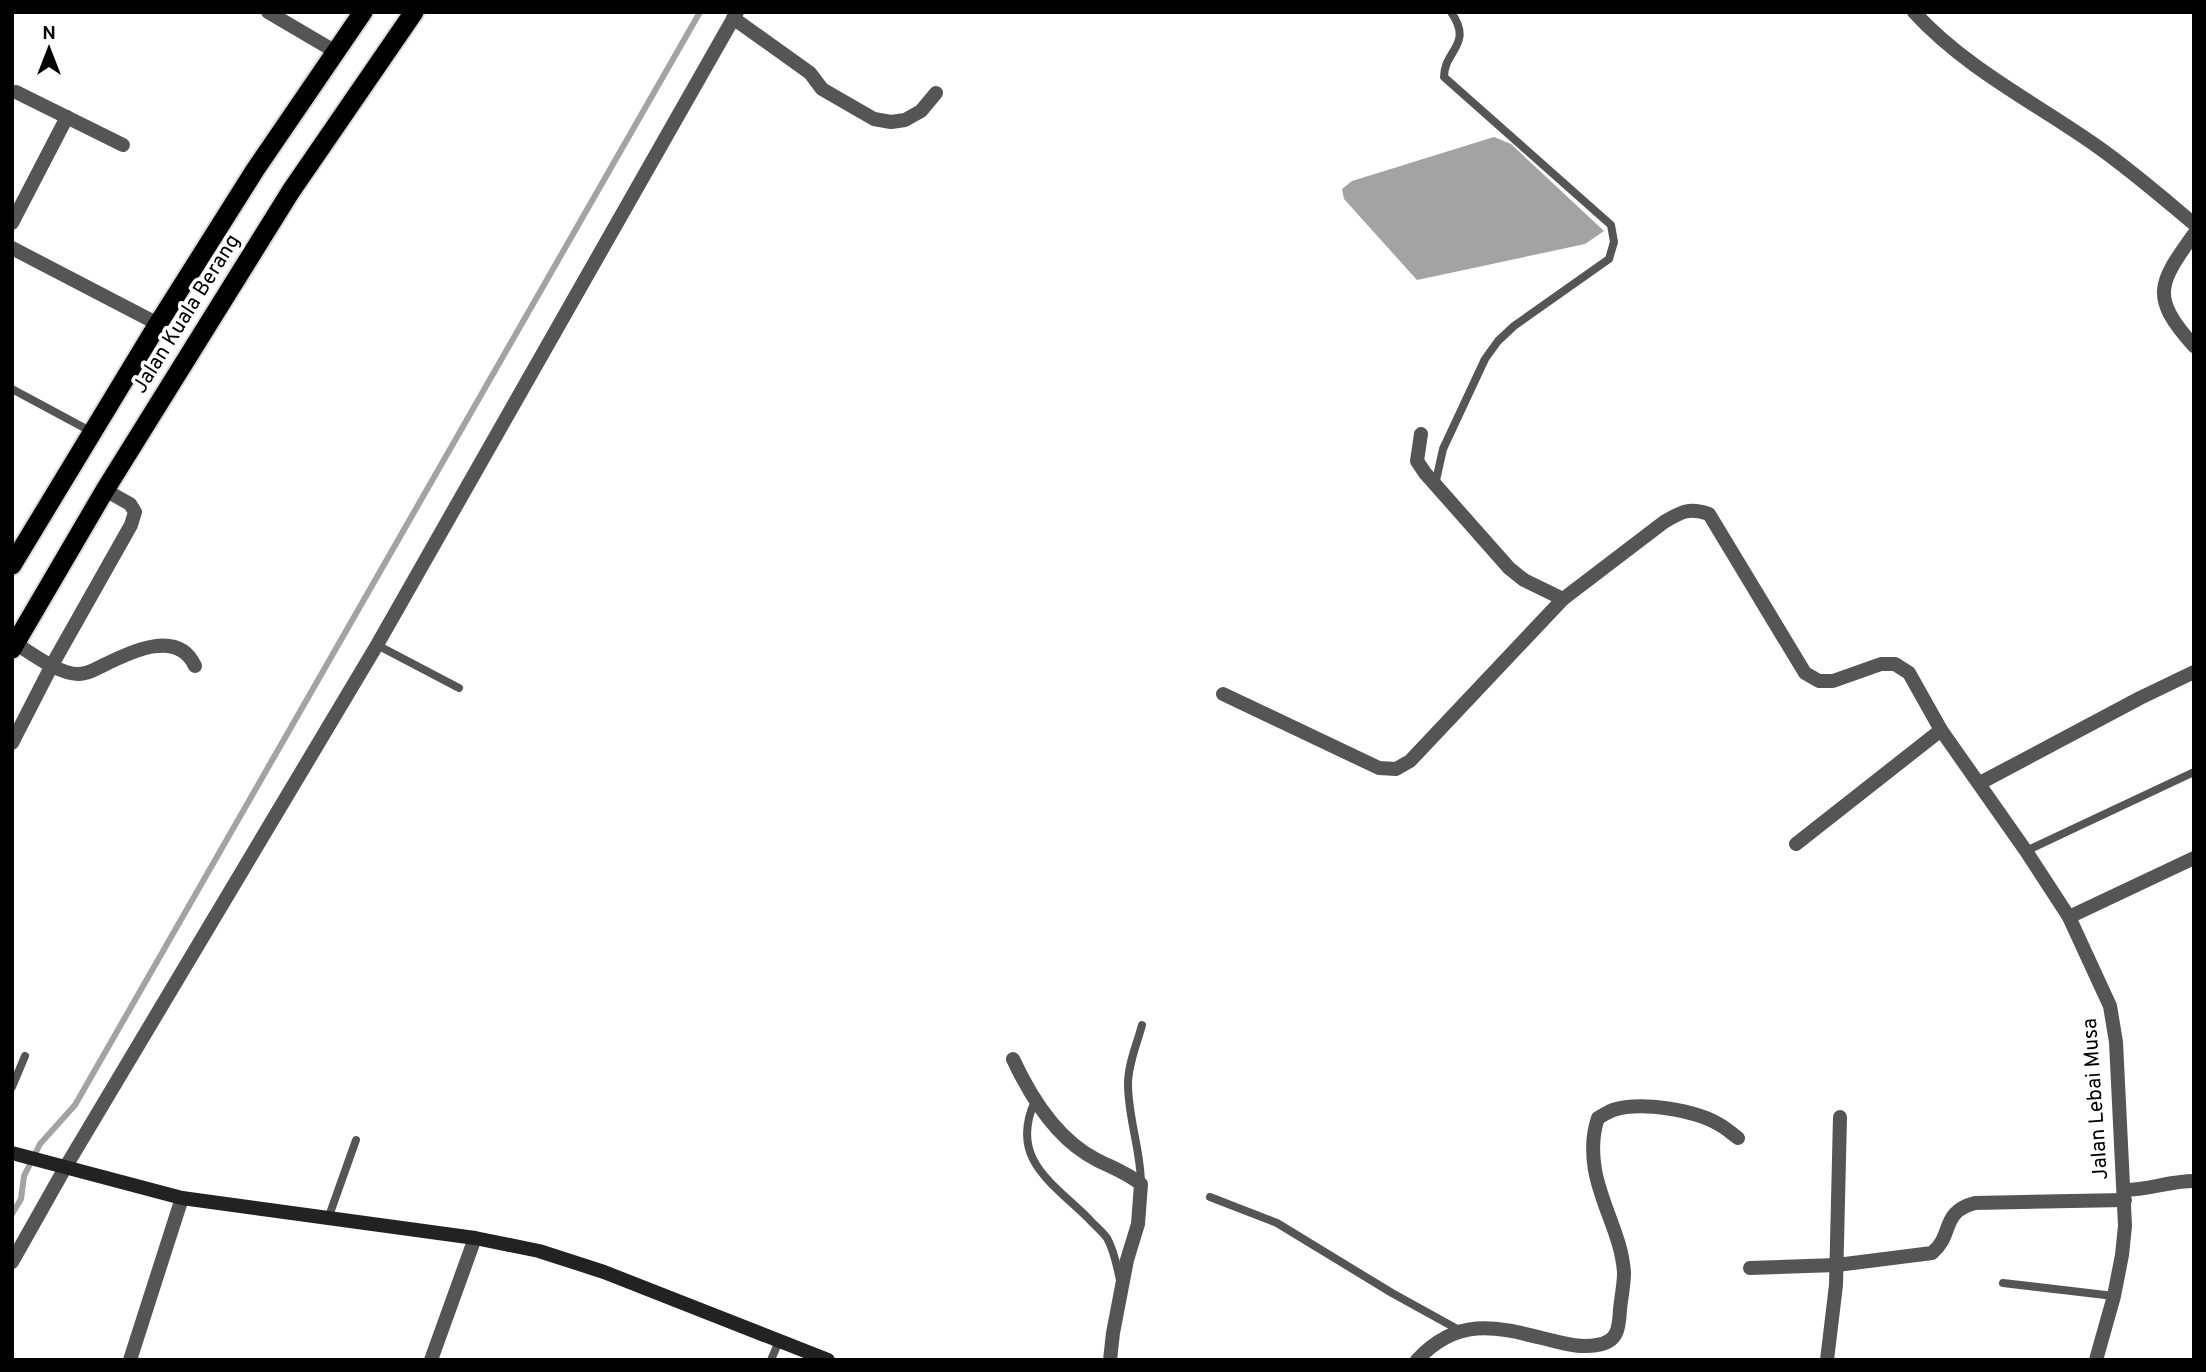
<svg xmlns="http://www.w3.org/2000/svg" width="2206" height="1372" font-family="Overpass,sans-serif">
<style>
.water{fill:#a3a3a3}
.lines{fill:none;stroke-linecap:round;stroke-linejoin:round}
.stream{stroke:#a3a3a3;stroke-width:6}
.trunk-casing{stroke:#dbdbdb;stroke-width:23}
.service{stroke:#555;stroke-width:8}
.minor{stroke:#555;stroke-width:14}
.secondary{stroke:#222;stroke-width:14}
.trunk{stroke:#000;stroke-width:19}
.labels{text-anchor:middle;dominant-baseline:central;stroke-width:7;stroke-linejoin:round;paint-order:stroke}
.street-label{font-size:21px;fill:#000;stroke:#fff}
</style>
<rect width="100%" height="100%" fill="#fff"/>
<!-- water -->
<polygon class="water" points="1494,137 1511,144 1604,231 1585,244 1417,280 1344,199 1342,189 1352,181"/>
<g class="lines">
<!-- stream -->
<polyline class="stream" points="12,1214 21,1199 24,1176 40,1144 75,1105 700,12"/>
<defs>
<g id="trunk">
<polyline points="12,565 158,324 255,170 363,12"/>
<polyline points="12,649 105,490 291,191 414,12"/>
</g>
</defs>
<!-- trunk casing -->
<use href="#trunk" class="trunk-casing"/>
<!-- service -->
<g class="service">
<polyline points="12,389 92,432"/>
<path d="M1435,485L1443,449L1485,359L1498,341L1514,326L1609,259L1614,242L1611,225L1444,77C1444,50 1474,45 1451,12"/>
<polyline points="377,645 459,688"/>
<polyline points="2026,851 2194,772"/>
<polyline points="12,1087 25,1056"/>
<path d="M1035,1101C1009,1158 1051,1182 1088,1218C1094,1225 1102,1231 1107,1238C1114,1250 1117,1266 1120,1280"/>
<path d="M1141,1184C1141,1151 1128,1118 1128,1084C1128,1064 1137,1044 1142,1025"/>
<polyline points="1210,1197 1277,1223 1392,1293 1459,1330"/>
<polyline points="329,1216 356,1140"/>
<polyline points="2003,1283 2114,1296"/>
<polyline points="771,1360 779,1341"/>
</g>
<!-- minor -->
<g class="minor">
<polyline points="268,12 336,52"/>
<path d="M1914,12C1966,69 2036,103 2098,147C2132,171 2163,198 2194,224"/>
<polyline points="733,18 810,73 822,89 874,119 891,122 905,120 921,111 936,93"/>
<polyline points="16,92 123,145"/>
<polyline points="12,223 67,117"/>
<path d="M2194,234C2158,284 2150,297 2194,346"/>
<polyline points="12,248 158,324"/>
<path d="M1421,434L1417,461L1425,473L1509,568L1524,580L1563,599L1664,522C1681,512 1689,507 1709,514L1805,673L1819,681H1833L1881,664H1895L1909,673L1941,730L2026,851L2069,917L2110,1006L2116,1042L2125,1226L2122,1255L2114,1296L2096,1360"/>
<path d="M15,643C31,653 60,675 79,674C89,674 95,669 104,665C132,651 178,629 195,666"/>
<polyline points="1223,694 1379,768 1396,769 1410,761 1563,599"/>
<polyline points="12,743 52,665 131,525 135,512 130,504 105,490"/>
<polyline points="1980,783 2140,698 2194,672"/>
<polyline points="1796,844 1941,730"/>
<polyline points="2069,917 2194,858"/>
<path d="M1013,1059C1031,1098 1057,1140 1097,1160C1113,1168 1127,1173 1141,1184L1138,1224L1127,1260L1113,1333L1110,1360"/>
<path d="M2124,1190C2149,1190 2169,1181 2194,1181"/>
<polyline points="12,1262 65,1168 377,645 737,12"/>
<path d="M1750,1268L1837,1265L1932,1253C1954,1235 1940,1212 1975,1203L2125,1200"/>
<polyline points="130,1360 182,1198"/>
<polyline points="431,1360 475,1238"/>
<path d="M1417,1360C1459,1315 1497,1327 1550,1340C1566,1344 1581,1348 1597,1345C1618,1342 1619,1328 1620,1310C1621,1298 1624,1285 1624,1273C1622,1237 1601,1205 1595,1170C1592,1152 1592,1135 1598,1118C1603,1115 1608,1112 1613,1110C1641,1101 1696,1110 1720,1125C1726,1128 1732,1134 1738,1138"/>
<polyline points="1827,1360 1836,1285 1840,1117"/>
</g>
<!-- secondary -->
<polyline class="secondary" points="12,1153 182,1198 475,1238 539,1251 604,1272 828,1360"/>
<!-- trunk -->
<use href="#trunk" class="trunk"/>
</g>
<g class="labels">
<!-- street labels -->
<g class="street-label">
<text transform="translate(187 314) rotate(-58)">Jalan Kuala Berang</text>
<text transform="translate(2096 1099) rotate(-94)">Jalan Lebai Musa</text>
</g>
</g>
<!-- border -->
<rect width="2206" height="1372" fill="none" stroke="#000000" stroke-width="28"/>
<!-- north arrow -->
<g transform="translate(49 49)" stroke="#ffffff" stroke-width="5" paint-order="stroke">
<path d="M0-5L12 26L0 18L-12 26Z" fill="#000000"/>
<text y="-10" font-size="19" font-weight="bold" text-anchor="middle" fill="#000000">N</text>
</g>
</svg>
